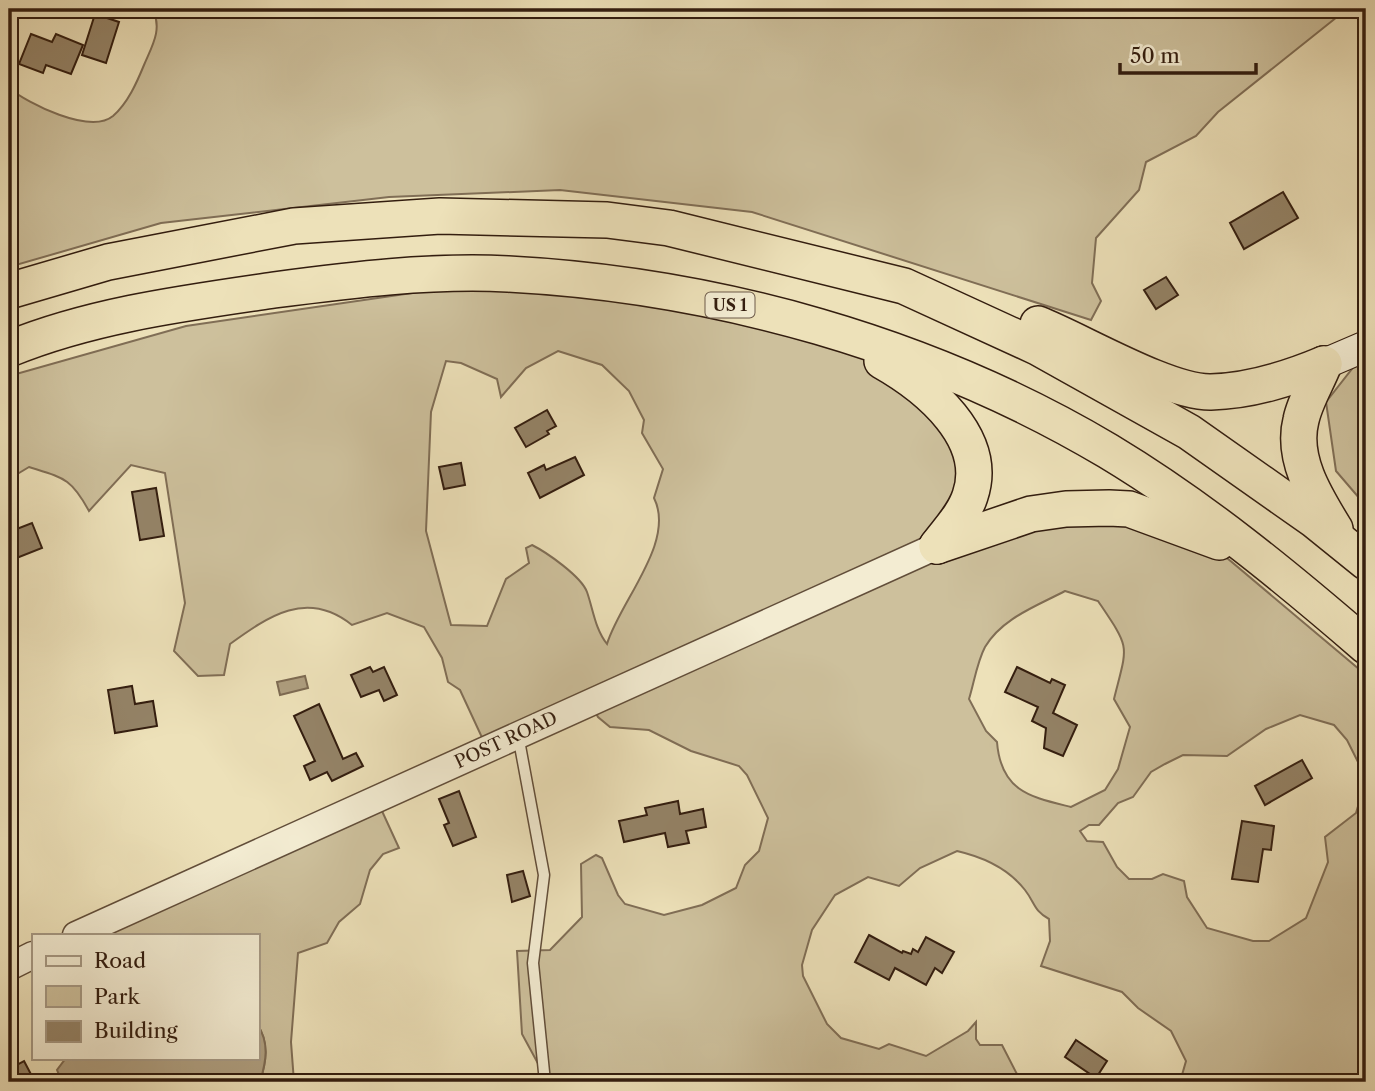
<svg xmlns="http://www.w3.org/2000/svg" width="1375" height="1091" font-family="'Libre Caslon Text',serif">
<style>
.green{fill:#cdc09c;stroke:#806e56;stroke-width:2;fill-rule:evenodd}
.water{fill:#ae9e7f;stroke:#7d6a52;stroke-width:2}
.building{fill:#948367;stroke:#331d0f;stroke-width:2}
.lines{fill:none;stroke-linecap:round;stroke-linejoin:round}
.service-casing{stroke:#624e3a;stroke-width:13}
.tertiary-casing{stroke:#624e3a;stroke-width:29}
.secondary-casing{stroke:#331d0f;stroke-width:32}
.trunk-casing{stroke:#331d0f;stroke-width:38}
.service{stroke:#f3ecd2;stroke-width:10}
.tertiary{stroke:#f3ecd2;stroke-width:26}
.secondary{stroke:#f3ecd2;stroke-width:30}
.trunk{stroke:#ede1b9;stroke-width:35}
.labels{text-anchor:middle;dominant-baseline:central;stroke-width:7;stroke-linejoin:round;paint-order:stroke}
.shield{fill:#f3ecd2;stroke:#6d5b4a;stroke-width:2}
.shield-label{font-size:16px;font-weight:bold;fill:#331d0f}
.street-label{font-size:18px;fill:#331d0f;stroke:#f3ecd2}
</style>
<rect width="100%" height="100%" fill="#ede1b9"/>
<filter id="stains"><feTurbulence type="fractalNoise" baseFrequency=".00286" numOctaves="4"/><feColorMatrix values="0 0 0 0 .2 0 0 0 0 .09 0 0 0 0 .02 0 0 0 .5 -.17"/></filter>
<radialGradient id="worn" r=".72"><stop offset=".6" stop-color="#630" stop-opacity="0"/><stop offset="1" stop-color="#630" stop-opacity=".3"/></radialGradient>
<!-- green -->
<g class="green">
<path d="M153,9H1347L1218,112L1196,136L1146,162L1139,190L1096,238L1092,283L1101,301L1091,320L752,212L560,190L389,197L161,223L9,267V88C27,103 90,135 113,116C128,103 137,82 144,65C153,44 162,30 153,9Z"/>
<path d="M474,284L592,292L773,328L886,363L967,433L946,535L1033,511L1189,526L1366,675V778L1347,740L1334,725L1300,715L1266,729L1227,756L1183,755L1165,764L1151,772L1133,797L1118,803L1099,825H1089L1080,831L1087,841L1103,842L1117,867L1129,879H1152L1163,874L1184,881L1187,897L1207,928L1253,941H1269L1306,918L1328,862L1325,837L1356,813L1366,779V1082H1180L1186,1061L1171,1031L1138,1008L1122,992L1041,966L1050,941L1049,919C1034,911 1035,903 1025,890C1008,868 983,857 957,851L920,868L899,886L868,877L835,895L812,930L802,965L803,976L827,1024L841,1038L879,1049L889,1044L926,1056L968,1031L976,1022V1039L980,1045H1002L1021,1082H548L522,1034L517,951L550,950L582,917L581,864L596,855L602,858L618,895L625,904L664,915L702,905L736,888L745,865L759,851L768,818L747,775L739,766L691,751L649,730L610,727L598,717L590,702L485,744L460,690L448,682L442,658L424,627L387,613L352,625C307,589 269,616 230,644L224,675L198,676L174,651L185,603L165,473L131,465L89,511C71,478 64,478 29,467L9,479V376L186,326ZM558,351L602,365L629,391L644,420L642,433L663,469L654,498C676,542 620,601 607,644C595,629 593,609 587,592C581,576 546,552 532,545L526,548L529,563L506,579L487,626L451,625L426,531L431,412L446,361L461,363L497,379L501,397L526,368ZM1065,591L1098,601C1131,650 1128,643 1114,699L1130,727L1118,769L1105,790L1071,807C1031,797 1001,792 997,742L986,731L969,699C974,683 977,662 985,647C1002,618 1037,606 1065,591Z"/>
<polygon points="1363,355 1366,359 1366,506 1336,471 1326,402"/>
<path d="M376,798L399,848L383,854L370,870L360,904L339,922L327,943L298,953L291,1042L294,1082H260C266,1062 270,1043 257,1024V935H74Z"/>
</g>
<!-- water -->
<g class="water">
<polygon points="305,676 308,688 280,695 277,682"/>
<path d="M257,1024C270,1043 266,1062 260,1082H62L57,1070L66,1058H257Z"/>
</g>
<!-- building -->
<g class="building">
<polygon points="95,14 119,22 106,63 82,55"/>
<polygon points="31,34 52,42 56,34 83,45 71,74 46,65 43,73 19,64"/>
<polygon points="1283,192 1298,218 1244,249 1230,223"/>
<polygon points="1166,277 1178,295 1156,309 1144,290"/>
<polygon points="547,410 556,426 547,431 549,434 526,447 515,428"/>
<polygon points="575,457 584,475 540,498 528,473 544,465 546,470"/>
<polygon points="461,463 465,485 444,489 439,467"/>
<polygon points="156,488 164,536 140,540 132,492"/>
<polygon points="32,523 42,548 9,561 9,532"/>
<polygon points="370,667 373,672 384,667 397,695 384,701 379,690 361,697 351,675"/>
<polygon points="1017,667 1050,683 1052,679 1065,685 1053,713 1077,725 1063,756 1044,748 1046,728 1032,721 1038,707 1005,692"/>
<polygon points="132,686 135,704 153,701 157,726 115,733 108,690"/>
<polygon points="319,704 343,759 356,753 363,766 332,781 327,772 310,780 304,766 315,761 294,716"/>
<polygon points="1302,760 1312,778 1265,805 1255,786"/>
<polygon points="459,791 476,837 453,846 444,825 449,823 439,799"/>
<polygon points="678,801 680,814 703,809 706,827 686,831 689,843 668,847 665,833 624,842 619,821 647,815 645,808"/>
<polygon points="1242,821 1274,826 1271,850 1263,849 1258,882 1232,879"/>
<polygon points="523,871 530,896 512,902 507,875"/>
<polygon points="869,935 902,953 903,951 911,954 913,949 918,952 926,937 954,952 942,973 935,968 926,985 895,968 889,980 855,962"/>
<polygon points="1076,1040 1107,1061 1096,1078 1065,1057"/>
<polygon points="24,1061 35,1082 9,1082 9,1069"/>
</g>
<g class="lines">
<defs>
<polyline id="service" points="518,735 544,875 533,963 545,1082"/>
<g id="tertiary">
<polyline points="76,935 937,546"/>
<polyline points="9,967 33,955"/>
</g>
<polyline id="secondary" points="1324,364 1366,346"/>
<g id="trunk">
<polyline points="9,291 108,262 294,226 440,216 607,220 669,228 904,286 1037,347 1189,432 1314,520 1366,562"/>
<path d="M1038,324C1081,341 1168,393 1211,392C1251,391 1288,379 1324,364"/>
<path d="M9,349C92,315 185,303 274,290C351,280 430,270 508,274C716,285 928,344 1108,451C1201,507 1285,576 1366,646"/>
<path d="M882,361C928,387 990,438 970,496C964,515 948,531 937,546"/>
<path d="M1324,364C1317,382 1305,401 1301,420C1291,459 1316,498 1335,529"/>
<polyline points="937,546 1031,514 1066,509 1109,508 1129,509 1219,542"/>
</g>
</defs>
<!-- service casing -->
<use href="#service" class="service-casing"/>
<!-- tertiary casing -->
<use href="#tertiary" class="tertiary-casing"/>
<!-- secondary casing -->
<use href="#secondary" class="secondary-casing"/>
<!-- trunk casing -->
<use href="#trunk" class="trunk-casing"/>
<!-- service -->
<use href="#service" class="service"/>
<!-- tertiary -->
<use href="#tertiary" class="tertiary"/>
<!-- secondary -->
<use href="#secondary" class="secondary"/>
<!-- trunk -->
<use href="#trunk" class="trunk"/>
</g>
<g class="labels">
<!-- shield labels -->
<rect class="shield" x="705.5" y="292.5" width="49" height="25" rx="5"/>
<g class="shield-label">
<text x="730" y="305">US 1</text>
</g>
<!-- street labels -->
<g class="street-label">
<text transform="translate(506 740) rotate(-25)">POST ROAD</text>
</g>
</g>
<!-- margin -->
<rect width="1375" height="1091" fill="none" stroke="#ede1b9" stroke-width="35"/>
<rect x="10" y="10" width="1354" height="1070" fill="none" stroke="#331d0f" stroke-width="3.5"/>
<rect x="18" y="18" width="1340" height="1056" fill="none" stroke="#331d0f" stroke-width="2"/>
<!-- legend -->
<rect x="32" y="934" width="228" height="126" fill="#f3ecd2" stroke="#a69984" stroke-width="2"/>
<rect x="46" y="956" width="35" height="10" fill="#f3ecd2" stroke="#a69984" stroke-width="2"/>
<text x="94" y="968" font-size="21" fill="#331d0f">Road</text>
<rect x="46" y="986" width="35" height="21" fill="#cdc09c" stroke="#a69984" stroke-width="2"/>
<text x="94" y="1004" font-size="21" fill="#331d0f">Park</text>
<rect x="46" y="1021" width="35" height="21" fill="#948367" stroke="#a69984" stroke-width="2"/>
<text x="94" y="1038" font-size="21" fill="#331d0f">Building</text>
<!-- scale -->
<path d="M1120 63v10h136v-10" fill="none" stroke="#331d0f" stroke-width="3.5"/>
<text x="1130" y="63" font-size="21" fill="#331d0f" stroke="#f3ecd2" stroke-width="5" paint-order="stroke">50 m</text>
<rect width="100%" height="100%" filter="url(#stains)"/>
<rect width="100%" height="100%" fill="url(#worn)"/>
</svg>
